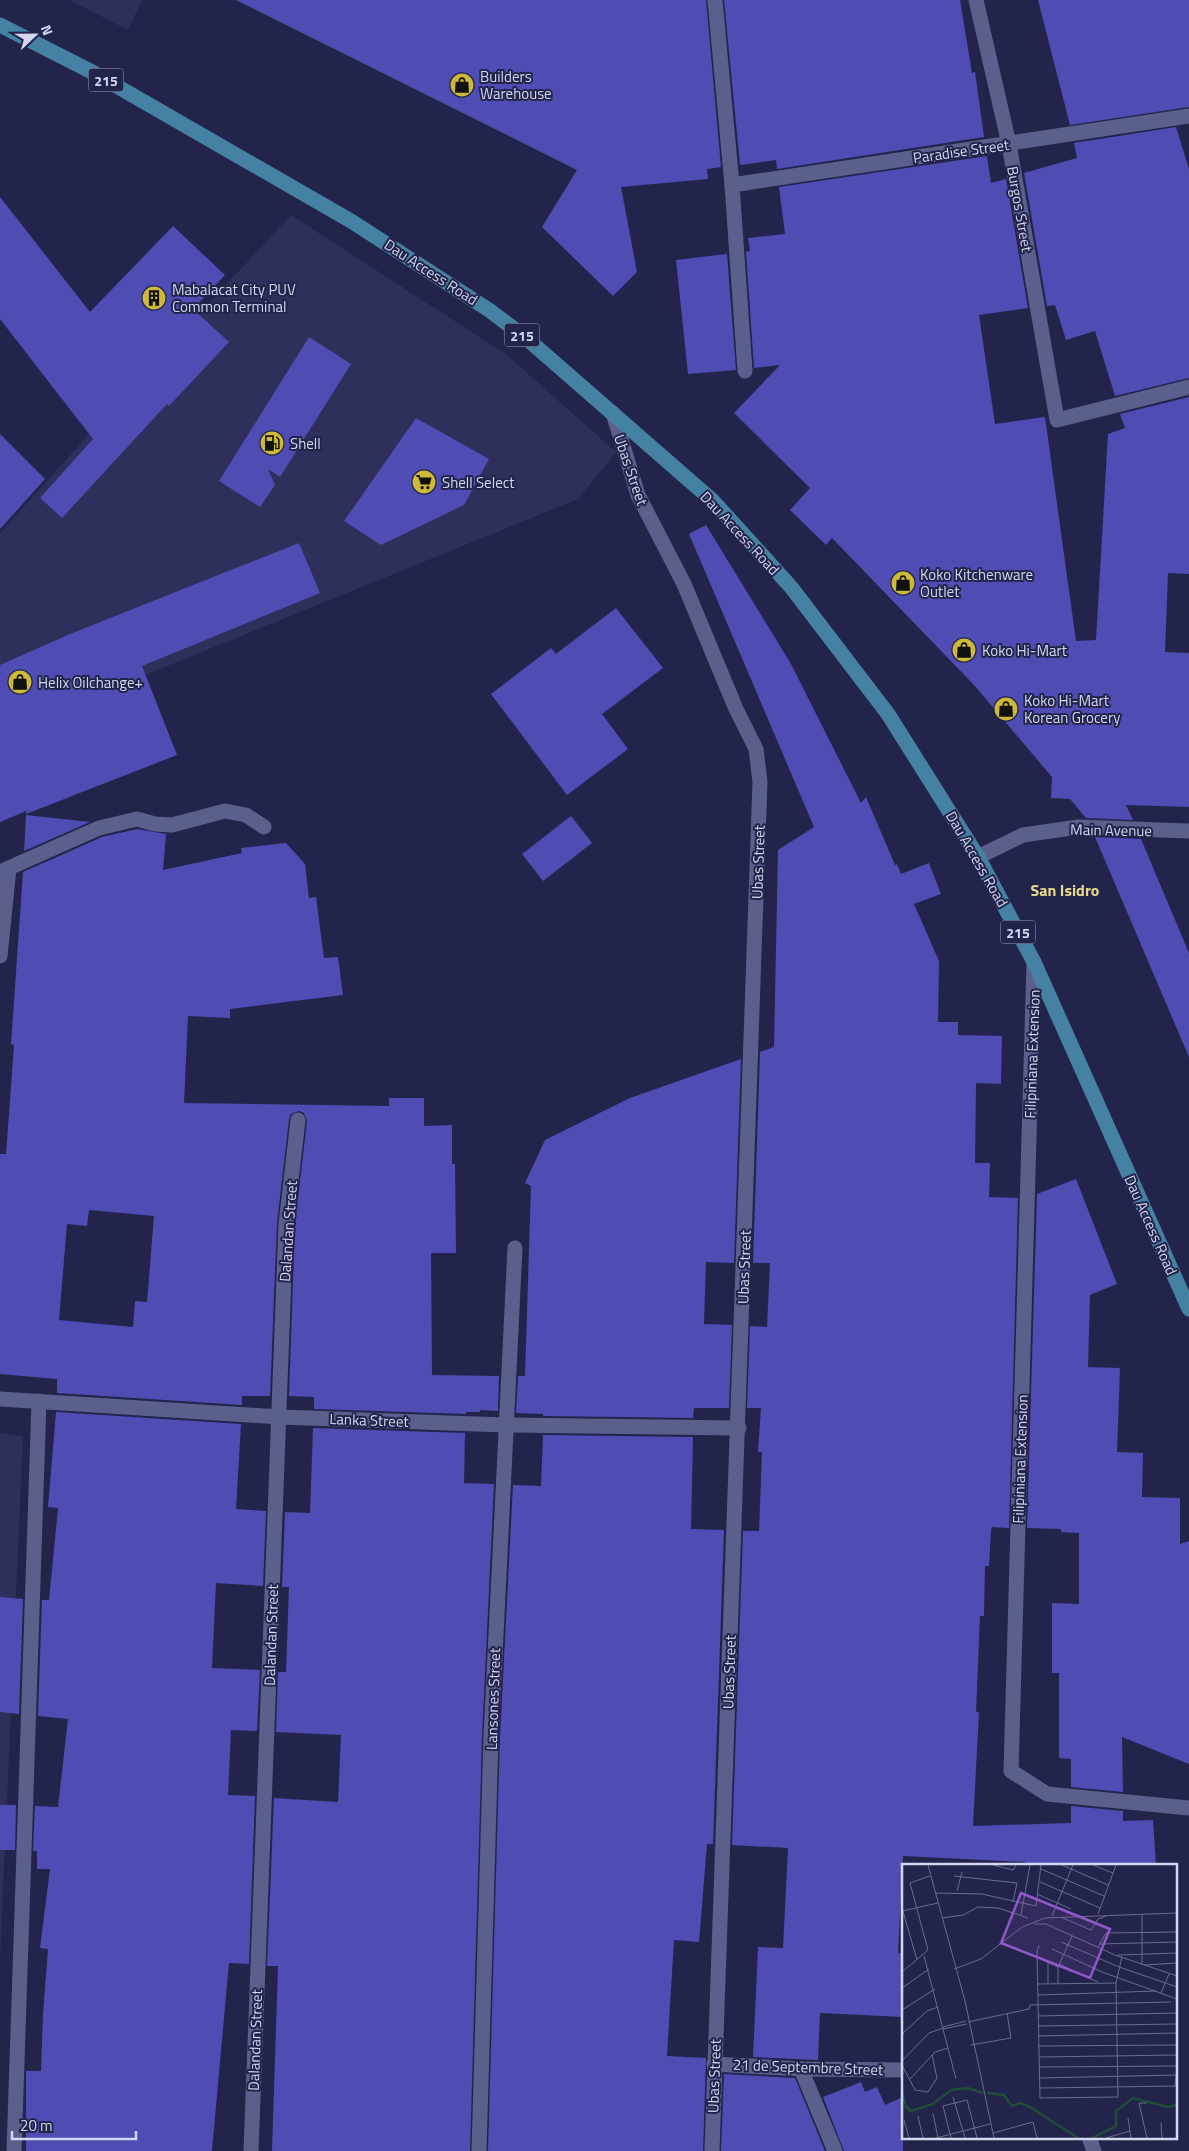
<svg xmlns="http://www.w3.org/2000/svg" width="1189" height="2151" font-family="'Titillium Web',sans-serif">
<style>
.built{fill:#2e2f5b}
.building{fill:#4f4cb3;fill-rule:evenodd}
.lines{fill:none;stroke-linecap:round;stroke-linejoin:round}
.minor{stroke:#5b5f8c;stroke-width:15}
.major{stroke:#4481a2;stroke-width:15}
.labels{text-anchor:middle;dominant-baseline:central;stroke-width:4;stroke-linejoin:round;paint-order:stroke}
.shield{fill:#23244b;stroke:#9ea1be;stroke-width:1}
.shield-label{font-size:14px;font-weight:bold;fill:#d3d7f0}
.poi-label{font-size:15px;fill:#d3d7f0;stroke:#23244b;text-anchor:start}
.street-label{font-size:15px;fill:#d3d7f0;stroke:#23244b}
.neighbourhood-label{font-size:16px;font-weight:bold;fill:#e7d98b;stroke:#23244b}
.inset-river{fill:none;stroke:#1f4d36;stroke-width:2.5}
.inset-road{fill:none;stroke:#696c8d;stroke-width:1}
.view{fill:#9157cb;fill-opacity:0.15;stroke:#9157cb;stroke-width:2.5}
.inset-edge{fill:none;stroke:#d3d7f0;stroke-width:2.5}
</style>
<rect width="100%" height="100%" fill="#23244b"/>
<!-- built -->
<g class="built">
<polygon points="69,0 142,0 128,30"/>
<polygon points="291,215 507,355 616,452 578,499 0,734 0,533 156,360"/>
<polygon points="0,1433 23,1436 0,1959"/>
</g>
<!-- building -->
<g class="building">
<polygon points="236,0 706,0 721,167 707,169 708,179 621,187 637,272 613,296 542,227 577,170"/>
<polygon points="724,0 960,0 972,73 975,72 984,137 777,169 776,160 740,165"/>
<polygon points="1038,0 1189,0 1189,107 1070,125"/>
<polygon points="1176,127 1189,169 1189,378 1115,396 1095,331 1066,340 1055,305 1047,306 1024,173 1077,158 1074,143"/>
<polygon points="987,156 991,183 1006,179 1028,308 979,315 995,424 1045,417 1076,641 1096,640 1108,434 1125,428 1120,414 1189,397 1189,574 1168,573 1165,652 1189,653 1189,807 1126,805 1133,820 1086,818 1070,799 1051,798 1052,777 974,685 832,538 826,545 790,510 810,488 734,413 780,365 754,368 746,252 750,251 748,238 785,234 779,187"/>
<polygon points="0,197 90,312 173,226 225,275 193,309 229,342 169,406 167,404 62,518 40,498 93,439 0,319"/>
<polygon points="727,254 736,370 688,374 676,260"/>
<polygon points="309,337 351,364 280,477 268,469 275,485 260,507 219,481"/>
<polygon points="416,418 489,459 464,505 381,545 344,521"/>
<polygon points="0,434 45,479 0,529"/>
<polygon points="706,525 791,664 861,803 866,797 895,865 897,864 901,874 929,863 941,894 914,904 939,961 938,1022 958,1022 958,1035 1002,1036 1001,1084 976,1083 975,1163 990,1163 989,1197 1018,1198 1009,1528 992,1527 991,1530 989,1566 985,1566 984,1616 980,1616 976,1712 979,1712 973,1826 1071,1823 1071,1806 1123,1811 1123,1821 1153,1820 1156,1865 1026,1865 1025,1862 903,1856 898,1953 903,1953 903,2017 820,2013 818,2060 753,2057 758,1947 783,1948 788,1848 732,1845 743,1531 759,1531 762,1452 758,1452 761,1408 747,1408 750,1326 767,1327 770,1263 753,1263 760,1052 774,1047 778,850 814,827 689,534"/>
<polygon points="299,543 320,593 142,666 177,755 26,814 26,811 0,822 0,665 70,634"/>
<polygon points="616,608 663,668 602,714 628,749 567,795 491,694 551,648 556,654"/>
<polygon points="26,815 90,822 24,851"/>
<polygon points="571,816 592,843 543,881 522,854"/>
<path d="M137,829L166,834L163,870L242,853L241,848L286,843L305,864L309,898L316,897L324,958L338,957L343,995L230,1009V1018L188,1016L184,1103L389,1106V1098H424V1126L452,1125V1164H455L456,1253H431L432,1375L499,1376L498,1411L480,1410V1412H466V1414L314,1409V1397L289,1396L295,1225L307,1121L304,1113L299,1111L291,1114L289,1119L277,1223L270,1396H242V1405L57,1393V1379L0,1374V1154H6L14,1045L11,1044L23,872L102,837ZM89,1210L154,1216L147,1302L135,1301L133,1327L59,1320L67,1224L87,1226Z"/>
<polygon points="1095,837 1141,839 1189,953 1189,1057"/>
<polygon points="741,1059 734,1263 706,1262 704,1324 732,1325 729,1408 694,1408 693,1418 543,1416 543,1414 516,1413 518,1376 525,1376 531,1186 525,1183 545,1140 630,1098"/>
<polygon points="1076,1179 1117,1284 1090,1295 1088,1367 1120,1368 1117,1452 1143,1453 1142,1497 1180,1498 1180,1544 1189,1541 1189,1764 1122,1737 1123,1792 1071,1787 1071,1759 1059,1758 1059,1673 1052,1673 1052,1603 1079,1604 1079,1533 1061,1532 1061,1529 1027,1528 1037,1194"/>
<polygon points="56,1412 241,1424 236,1509 266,1511 263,1586 216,1583 212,1668 260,1670 257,1731 231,1730 228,1795 255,1796 249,1964 229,1963 212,2151 26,2151 26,2071 41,2071 43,2014 48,1949 40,1948 50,1869 37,1869 37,1851 33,1851 35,1806 58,1807 68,1719 38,1716 42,1600 49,1600 58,1508 48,1507"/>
<polygon points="313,1428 465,1433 464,1483 494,1484 482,1737 470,2151 272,2151 278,1966 267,1966 274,1798 338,1802 341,1735 276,1732 278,1672 286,1672 289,1587 282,1587 285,1512 310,1513"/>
<polygon points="543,1435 693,1437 691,1529 724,1530 713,1844 707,1844 699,1942 674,1940 667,2056 706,2058 703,2151 488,2151 500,1737 513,1485 541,1486"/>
<polygon points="0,1597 23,1599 19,1714 0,1712"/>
<polygon points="0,1805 16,1805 15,1850 0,1850"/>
<polygon points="724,2074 795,2078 825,2151 721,2151"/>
<polygon points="861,2082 865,2092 877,2087 885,2105 903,2097 903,2151 844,2151 823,2097"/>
</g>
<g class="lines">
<!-- minor -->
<g class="minor">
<polyline points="715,0 732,185 745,371"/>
<polyline points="976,0 1009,144 1057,420 1189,387"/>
<polyline points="732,185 1189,116"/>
<polyline points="613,413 638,495 684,584 736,709 756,749 760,782 712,2151"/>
<polyline points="978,857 1023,835 1078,827 1189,831"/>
<polyline points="0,872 99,828 137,819 155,824 172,825 225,811 246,815 264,827"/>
<polyline points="0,956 9,868"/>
<polyline points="1034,962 1011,1771 1047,1794 1189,1808"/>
<polyline points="0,1399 280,1417 505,1425 739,1428"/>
<polyline points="714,2064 801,2069 903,2070"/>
<polyline points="801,2069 835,2151"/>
<polyline points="1089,2137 1094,2151"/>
<polyline points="14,2151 39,1401"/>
<polyline points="251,2151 286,1224 298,1120"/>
<polyline points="479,2151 491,1737 515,1248"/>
</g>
<!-- major -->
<polyline class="major" points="0,25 94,73 351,221 489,310 525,337 713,501 791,587 888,714 978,857 1034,962 1189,1309"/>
</g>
<!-- icons -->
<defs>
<symbol id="shop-disc" viewBox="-11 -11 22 22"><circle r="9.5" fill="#ceb938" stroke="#23244b"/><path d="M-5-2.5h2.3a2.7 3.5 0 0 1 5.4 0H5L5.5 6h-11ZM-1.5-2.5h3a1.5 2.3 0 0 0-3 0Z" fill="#111"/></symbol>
<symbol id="building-disc" viewBox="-11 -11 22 22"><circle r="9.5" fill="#ceb938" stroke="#23244b"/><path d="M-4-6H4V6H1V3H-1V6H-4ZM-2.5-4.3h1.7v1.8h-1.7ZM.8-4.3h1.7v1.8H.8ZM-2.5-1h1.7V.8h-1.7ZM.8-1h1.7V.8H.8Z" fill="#111"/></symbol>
<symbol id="fuel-disc" viewBox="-11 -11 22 22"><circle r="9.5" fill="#ceb938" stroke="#23244b"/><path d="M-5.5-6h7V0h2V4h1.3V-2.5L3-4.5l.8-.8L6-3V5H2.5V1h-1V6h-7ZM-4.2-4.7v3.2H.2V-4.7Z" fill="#111"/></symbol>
<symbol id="supermarket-disc" viewBox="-11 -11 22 22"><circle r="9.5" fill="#ceb938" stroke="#23244b"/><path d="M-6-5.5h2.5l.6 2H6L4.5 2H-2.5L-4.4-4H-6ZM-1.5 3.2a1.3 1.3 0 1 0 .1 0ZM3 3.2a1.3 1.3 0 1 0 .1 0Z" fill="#111"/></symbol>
</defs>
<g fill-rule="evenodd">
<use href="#shop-disc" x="448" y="71" width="28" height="28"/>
<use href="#building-disc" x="140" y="284" width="28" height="28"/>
<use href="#fuel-disc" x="258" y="429" width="28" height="28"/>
<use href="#supermarket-disc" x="410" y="468" width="28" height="28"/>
<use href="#shop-disc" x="889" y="569" width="28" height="28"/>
<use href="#shop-disc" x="950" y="636" width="28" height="28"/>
<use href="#shop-disc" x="6" y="668" width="28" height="28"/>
<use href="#shop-disc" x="992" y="695" width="28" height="28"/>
</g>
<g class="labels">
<!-- shield labels -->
<g class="shield">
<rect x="88.5" y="68.5" width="35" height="23" rx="4"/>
<rect x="504.5" y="323.5" width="35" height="23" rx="4"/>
<rect x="1000.5" y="920.5" width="35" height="23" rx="4"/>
</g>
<g class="shield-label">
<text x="106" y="80">215</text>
<text x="522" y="335">215</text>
<text x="1018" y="932">215</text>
</g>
<!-- poi labels -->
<g class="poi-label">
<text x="480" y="76">Builders<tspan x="480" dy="17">Warehouse</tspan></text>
<text x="172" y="289">Mabalacat City PUV<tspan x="172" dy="17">Common Terminal</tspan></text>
<text x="290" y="443">Shell</text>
<text x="442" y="482">Shell Select</text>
<text x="920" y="574">Koko Kitchenware<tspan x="920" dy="17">Outlet</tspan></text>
<text x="982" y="650">Koko Hi-Mart</text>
<text x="38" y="682">Helix Oilchange+</text>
<text x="1024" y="700">Koko Hi-Mart<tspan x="1024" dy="17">Korean Grocery</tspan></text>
</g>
<!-- street labels -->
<g class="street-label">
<text transform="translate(961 151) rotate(-8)">Paradise Street</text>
<text transform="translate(1020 209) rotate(80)">Burgos Street</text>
<text transform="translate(431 272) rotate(33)">Dau Access Road</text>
<text transform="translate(631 470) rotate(71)">Ubas Street</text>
<text transform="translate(740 533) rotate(47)">Dau Access Road</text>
<text transform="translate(1111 830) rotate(1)">Main Avenue</text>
<text transform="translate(977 859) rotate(60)">Dau Access Road</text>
<text transform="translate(758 862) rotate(-88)">Ubas Street</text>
<text transform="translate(1032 1054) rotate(-88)">Filipiniana Extension</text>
<text transform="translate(1151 1225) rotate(66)">Dau Access Road</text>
<text transform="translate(288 1231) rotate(-86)">Dalandan Street</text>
<text transform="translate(744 1267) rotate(-88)">Ubas Street</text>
<text transform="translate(369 1420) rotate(2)">Lanka Street</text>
<text transform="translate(1020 1459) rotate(-88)">Filipiniana Extension</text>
<text transform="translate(271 1635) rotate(-88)">Dalandan Street</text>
<text transform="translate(729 1672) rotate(-88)">Ubas Street</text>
<text transform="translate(493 1699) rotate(-88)">Lansones Street</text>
<text transform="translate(255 2040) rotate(-88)">Dalandan Street</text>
<text transform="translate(808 2067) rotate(2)">21 de Septembre Street</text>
<text transform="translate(714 2076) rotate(-88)">Ubas Street</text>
</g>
<!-- neighbourhood labels -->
<g class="neighbourhood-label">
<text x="1065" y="890">San Isidro</text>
</g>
</g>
<!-- overview -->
<g transform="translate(902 1864)">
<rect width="275" height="275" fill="#23244b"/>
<path class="inset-river" d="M0,228L4,243L9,247L31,240L49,226L66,224L81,229M85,229L102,231L110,242L119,239L128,243L176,274M190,274L214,262V247L231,234L266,243L275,241"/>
<path class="inset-road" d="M26,1L63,137L92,274M91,1L111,6L114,1M160,1L206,21M191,1L211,9M139,5L202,32M52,12L115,19L111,38M138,18L198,44M55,27L60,8M34,29L80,30L134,42L139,1M135,30L169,45M0,44L15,96M0,47L36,39M196,50L214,1M240,50V101M119,51L128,1M150,52L171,1M40,54L61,51L76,43L96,44L126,54M161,54L189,66L196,55L204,52M132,60H144L213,91L275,112M159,78L217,103L275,123M198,80L275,78M137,81L135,88L138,234L216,233L214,119L220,93M196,83L204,69L275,68M150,85L200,108L275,135M216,91L275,89M22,92L54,215M135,93L156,103M146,98V119M157,100L196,118M242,101L275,99M52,105L79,95L120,63L143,54L275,49M0,108L26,86L8,19L28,12M156,119V103L170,72M135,120L214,119M0,124L27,105M259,129L267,110M136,131L254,127M0,146L33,125M136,152L275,149M66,158L127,145L128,141L269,138M136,162L275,160M41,163L64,157M41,165L65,160M0,170L25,147L36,143M136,172L275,169M69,181L109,174L105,149M136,182L275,181M137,193L275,191M0,197L27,169L41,164M0,201L13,226L26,228L35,214L30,191M137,203L275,202M137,214L274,211M8,215L33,188L46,184M273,222L275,202M138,224L275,222M51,233L63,274M31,249L36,274M16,252L21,274M226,254L229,274M2,256L7,274M259,259L260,274M91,269L131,258L135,274M34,274L88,260M49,274L41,242L65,236L75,274M204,274L228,267M245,274L237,239H245"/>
<path class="view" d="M119,29L208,65L188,114L99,79Z"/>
<rect width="275" height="275" class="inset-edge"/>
</g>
<!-- north arrow -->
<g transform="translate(35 35) rotate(68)" stroke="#23244b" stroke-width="4" paint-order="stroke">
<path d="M0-4L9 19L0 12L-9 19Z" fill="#d3d7f0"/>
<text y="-8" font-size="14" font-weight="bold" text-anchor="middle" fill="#d3d7f0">N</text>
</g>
<!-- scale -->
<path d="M12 2131v8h124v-8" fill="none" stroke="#d3d7f0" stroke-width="2.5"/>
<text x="20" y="2131" font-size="15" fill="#d3d7f0" stroke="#23244b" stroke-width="4" paint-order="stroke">20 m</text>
</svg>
